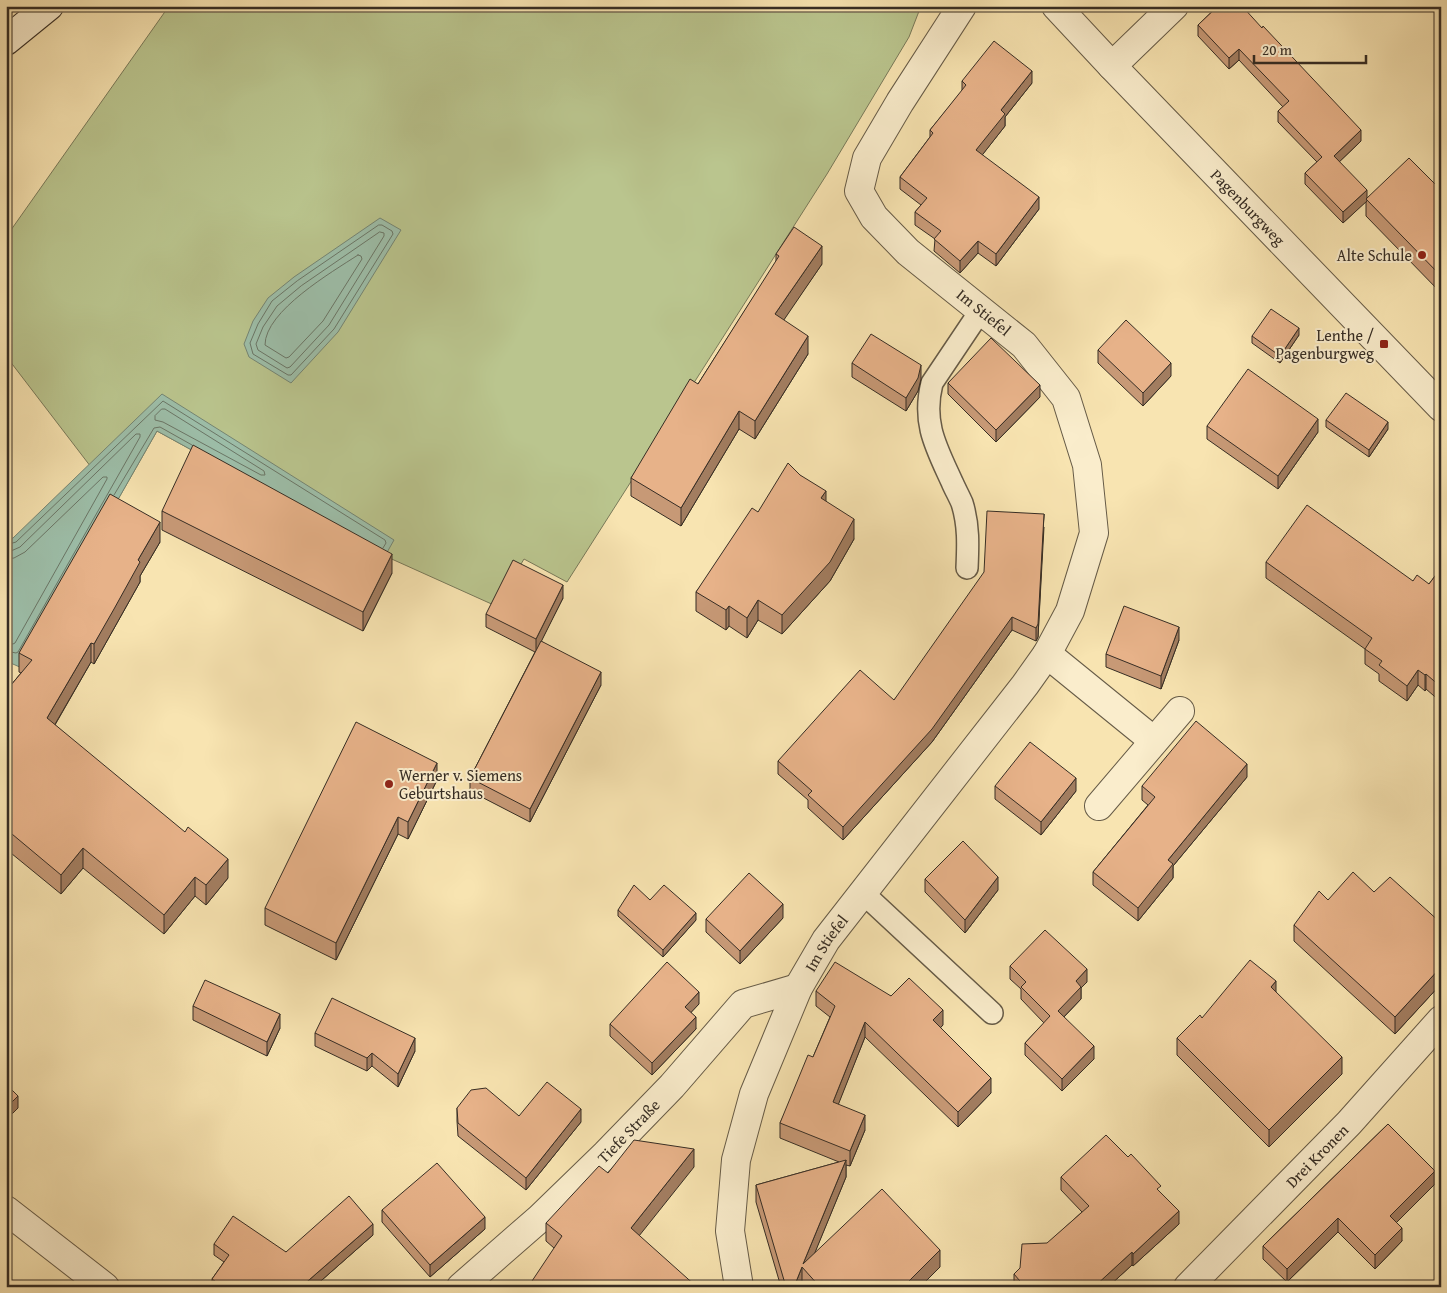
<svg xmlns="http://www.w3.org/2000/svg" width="1447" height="1293" font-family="'Gentium Book Plus',serif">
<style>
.green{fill:#bac58e;stroke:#787959}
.water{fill:#9dbfaa;stroke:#748574}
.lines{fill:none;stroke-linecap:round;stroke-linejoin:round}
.shore{stroke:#6a7667;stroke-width:1}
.lane-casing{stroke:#665b47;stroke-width:24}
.street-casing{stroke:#665b47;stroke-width:30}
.secondary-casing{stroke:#362d24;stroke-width:30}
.lane{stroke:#faedcc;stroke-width:21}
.street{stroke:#faedcc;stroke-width:28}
.secondary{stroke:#faedcc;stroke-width:28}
.wall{fill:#c79976;stroke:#362d24}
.shaded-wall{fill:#a27d60;stroke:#362d24}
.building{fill:#e7b289;stroke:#362d24}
.poi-dot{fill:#8f2418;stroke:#faedcc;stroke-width:2}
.labels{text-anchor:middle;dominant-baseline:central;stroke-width:4;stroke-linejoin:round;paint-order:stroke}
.street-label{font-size:16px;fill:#362d24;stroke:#faedcc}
.poi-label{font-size:16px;fill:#362d24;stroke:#faedcc;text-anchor:end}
</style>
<rect width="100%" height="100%" fill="#f8e4b1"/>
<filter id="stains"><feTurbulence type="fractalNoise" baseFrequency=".004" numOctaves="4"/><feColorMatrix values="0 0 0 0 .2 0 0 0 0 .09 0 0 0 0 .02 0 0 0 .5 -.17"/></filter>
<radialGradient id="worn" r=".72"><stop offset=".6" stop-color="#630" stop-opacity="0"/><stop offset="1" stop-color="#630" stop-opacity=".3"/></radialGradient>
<!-- green -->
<polygon class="green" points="169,6 921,6 909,37 827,174 567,582 524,559 496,606 385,556 157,431 117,501 6,356 6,237"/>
<!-- water -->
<g class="water">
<polygon points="380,218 401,230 338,332 291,383 249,357 244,344 253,321 268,298 294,277"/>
<polygon points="162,394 394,540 385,556 157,431 22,668 6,661 6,541 13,538"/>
</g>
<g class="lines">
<!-- shore -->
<g class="shore">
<polygon points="379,225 382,225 392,231 393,234 334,329 291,375 288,375 253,354 250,343 258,324 272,301 297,281"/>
<polygon points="380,232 384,233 384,236 329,325 290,367 287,368 258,350 256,344 263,327 277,306 301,286"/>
<path d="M358,255L361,256L362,259L323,321L289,357L286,358L265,345C265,311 332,272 358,255Z"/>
<polygon points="162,409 165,409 264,471 265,475 261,475 163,422 155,420 155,416"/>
<polyline points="114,495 154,428 160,427 192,445"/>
<polyline points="6,545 16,542 163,401 385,540 386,543 383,548"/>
<polyline points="6,551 11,551 20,547 136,434 140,434 140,437 18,652 16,653 6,651"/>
<polyline points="6,559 14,558 25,552 103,477 107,477 107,479 15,643 13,644 6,643"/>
</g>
<defs>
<g id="lane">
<path d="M967,568C968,546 969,525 962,503C959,496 955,489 952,482C936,447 922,423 932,383L981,310"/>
<polyline points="863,893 992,1013"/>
</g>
<g id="street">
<path id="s1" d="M1056,6L1112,66L1441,407"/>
<polyline points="1112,66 1174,6"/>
<polyline points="1047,654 1154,741"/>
<polyline points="1099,806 1180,711"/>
<polyline points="6,1210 105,1287"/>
<path id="s2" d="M461,1287L540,1218L606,1154L672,1086L743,1004L798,988"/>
<path id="s3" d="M739,1287L730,1231L736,1160L754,1094L798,988L826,940L1025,685L1047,654L1070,611L1094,533L1087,465L1066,398L1024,345L908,252L874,217L859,191L867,158L900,102L962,6"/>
<path id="s4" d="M1188,1287L1349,1123L1441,1020"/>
</g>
<polyline id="secondary" points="6,41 49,6"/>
</defs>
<!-- lane casing -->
<use href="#lane" class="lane-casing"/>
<!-- street casing -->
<use href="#street" class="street-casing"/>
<!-- secondary casing -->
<use href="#secondary" class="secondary-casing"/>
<!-- lane -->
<use href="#lane" class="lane"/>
<!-- street -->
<use href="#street" class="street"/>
<!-- secondary -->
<use href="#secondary" class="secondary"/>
</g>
<!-- wall -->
<g class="wall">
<polygon points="1218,6 1361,141 1339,162 1367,199 1441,190 1441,293 1366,216 1366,201 1343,223 1305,184 1305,173 1317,162 1278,122 1278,111 1283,107 1239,60 1229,69 1198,36 1198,25"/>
<polygon points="962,81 1032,83 1005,117 1005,126 982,155 1039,209 996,266 978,253 960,273 934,251 935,239 915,225 915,212 921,205 900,189 900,177 930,137 930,130 962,91"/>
<polygon points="776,254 822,264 783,320 808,354 755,439 739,429 681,526 631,496 631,478 698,384 776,262"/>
<polygon points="1299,335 1280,363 1252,343 1252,336"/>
<polygon points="1098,350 1171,376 1143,406 1098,363"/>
<polygon points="852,363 921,379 918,391 906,411 852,377"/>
<polygon points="948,383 1040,397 996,442 948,394"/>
<polygon points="1326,420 1388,429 1369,457 1326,427"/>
<polygon points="1207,426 1318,432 1278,489 1207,439"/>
<polygon points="800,475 826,501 854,539 830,581 782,634 758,620 747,638 729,626 726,630 696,611 696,592 758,512"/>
<polygon points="162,511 392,573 363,631 162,530"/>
<polygon points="1044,527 1038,637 1036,641 1012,630 932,742 843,840 808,808 808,800 778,774 778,761 894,700"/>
<polygon points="160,542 140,576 140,582 94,664 91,662 55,725 228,878 206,905 195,896 164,934 83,868 61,894 6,849 6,691 21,673 19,672 19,653"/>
<polygon points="1266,562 1413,581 1429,584 1441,568 1441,702 1426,689 1425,691 1418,685 1407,701 1379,681 1379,674 1365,664 1365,649 1266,578"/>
<polygon points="563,598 541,641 601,685 530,822 470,791 470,778 535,652 486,627 486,614"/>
<polygon points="1179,640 1161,689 1106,667 1106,654"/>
<polygon points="1247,777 1173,866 1173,878 1138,921 1093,885 1093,872 1148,805 1142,800 1142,786"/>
<polygon points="437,780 408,839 398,834 336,960 265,925 265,908"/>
<polygon points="995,786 1076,791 1041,835 995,799"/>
<polygon points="925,879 998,890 965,933 925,892"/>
<polygon points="1374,892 1441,923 1441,984 1395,1034 1294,941 1294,925 1328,900"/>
<polygon points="650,900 696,920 663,957 618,916 618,910"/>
<polygon points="783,918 740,964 706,932 706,919"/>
<polygon points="1010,966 1087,982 1081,988 1081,999 1064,1017 1094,1059 1062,1091 1025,1055 1025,1043 1044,1023 1021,999 1021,989 1010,979"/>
<polygon points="816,991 891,996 943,1025 940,1028 991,1093 958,1127 865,1037 838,1104 865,1130 850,1166 846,1165 846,1177 814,1254 940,1267 920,1287 804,1287 802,1284 801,1287 781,1287 756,1202 756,1185 839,1162 780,1138 780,1123 813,1057 830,1017 816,1006"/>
<polygon points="1276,992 1342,1074 1269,1147 1177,1055 1177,1038 1202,1018"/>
<polygon points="699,1004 691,1012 696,1029 652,1075 610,1036 610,1024"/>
<polygon points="193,1006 280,1028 267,1056 193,1020"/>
<polygon points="315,1033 415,1051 398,1087 372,1066 367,1071 315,1046"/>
<polygon points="457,1108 519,1116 581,1122 526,1190 458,1136 457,1121"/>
<polygon points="1388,1124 1435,1184 1396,1223 1402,1241 1375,1269 1338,1232 1287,1282 1263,1259 1263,1246"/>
<polygon points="694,1167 554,1248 546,1241 546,1223 608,1173"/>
<polygon points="1061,1177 1161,1193 1179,1224 1133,1266 1132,1265 1108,1287 1014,1287 1014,1274 1082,1212 1061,1190"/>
<polygon points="382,1210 485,1229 430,1277 382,1222"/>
<polygon points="373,1235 314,1287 212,1287 212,1279 224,1262 214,1255 214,1244 286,1252"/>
</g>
<!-- shaded-wall -->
<g class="shaded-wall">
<polygon points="1239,49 1239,60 1229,69 1229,58"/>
<polygon points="1032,71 1032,83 1005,117 1005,126 976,163 976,150 1001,110"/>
<polygon points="1361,130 1361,141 1334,167 1334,156"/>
<polygon points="1367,190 1367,201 1343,223 1343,212"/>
<polygon points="1039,197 1039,209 996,266 996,254"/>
<polygon points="978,241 978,253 960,273 960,261"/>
<polygon points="822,246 822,264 775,333 775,314"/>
<polygon points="1299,328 1299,335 1280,363 1280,356"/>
<polygon points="808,336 808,354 755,439 755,421"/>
<polygon points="1171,363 1171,376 1143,406 1143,393"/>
<polygon points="921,365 921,379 918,391 906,411 906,398"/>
<polygon points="1040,385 1040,397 996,442 996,430"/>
<polygon points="739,411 739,429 681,526 681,508"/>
<polygon points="1318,419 1318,432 1278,489 1278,476"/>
<polygon points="1388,422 1388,429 1369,457 1369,450"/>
<polygon points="826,491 826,510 821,498"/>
<polygon points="1044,514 1038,637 1036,641 1036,628"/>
<polygon points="854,519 854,539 830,581 782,634 782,615"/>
<polygon points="160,522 160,542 140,576 140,582 94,664 94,644 138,560"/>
<polygon points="392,554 392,573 363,631 363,612"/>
<polygon points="563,585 563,598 536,652 536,639"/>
<polygon points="758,600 758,620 747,638 747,618"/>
<polygon points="729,606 729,626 726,630 726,610"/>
<polygon points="1012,617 1012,630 932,742 843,840 843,827"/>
<polygon points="1179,627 1179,640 1161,689 1161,676"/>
<polygon points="91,643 91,662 47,738 47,718"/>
<polygon points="1418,670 1418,685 1407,701 1407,686"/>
<polygon points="601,672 601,685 530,822 530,809"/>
<polygon points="1426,674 1426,689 1425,691 1425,675"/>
<polygon points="437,763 437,780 408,839 408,822"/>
<polygon points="1247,764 1247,777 1173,866 1173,878 1138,921 1138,908 1168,860"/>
<polygon points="1076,778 1076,791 1041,835 1041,822"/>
<polygon points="398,817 398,834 336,960 336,943"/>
<polygon points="83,848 83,868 61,894 61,875"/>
<polygon points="228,859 228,878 206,905 206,885"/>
<polygon points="195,877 195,896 164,934 164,915"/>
<polygon points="998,877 998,890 965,933 965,920"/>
<polygon points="783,904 783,918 740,964 740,951"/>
<polygon points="696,913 696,920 663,957 663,950"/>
<polygon points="1441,967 1441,984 1395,1034 1395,1017"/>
<polygon points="1087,969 1087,982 1081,988 1081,999 1058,1023 1058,1011 1076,981"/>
<polygon points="1276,981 1276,998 1271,987"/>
<polygon points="699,992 699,1004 685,1019 685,1007"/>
<polygon points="943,1010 943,1025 933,1036 933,1020"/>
<polygon points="280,1014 280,1028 267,1056 267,1042"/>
<polygon points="696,1017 696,1029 652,1075 652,1063"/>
<polygon points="865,1022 865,1037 833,1118 833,1102"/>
<polygon points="415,1038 415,1051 398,1087 398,1074"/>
<polygon points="1094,1046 1094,1059 1062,1091 1062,1079"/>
<polygon points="372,1053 372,1066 367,1071 367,1058"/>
<polygon points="1342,1057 1342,1074 1269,1147 1269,1130"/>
<polygon points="991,1078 991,1093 958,1127 958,1112"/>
<polygon points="18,1096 18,1108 6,1120 6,1108"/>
<polygon points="581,1109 581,1122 526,1190 526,1178"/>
<polygon points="865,1115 865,1130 850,1166 850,1151"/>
<polygon points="694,1149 694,1167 631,1246 631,1228"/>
<polygon points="846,1160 846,1177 807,1272 803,1264"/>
<polygon points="1435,1171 1435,1184 1390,1229 1390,1216"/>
<polygon points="1179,1211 1179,1224 1133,1266 1133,1254"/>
<polygon points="485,1217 485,1229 430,1277 430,1265"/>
<polygon points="1338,1218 1338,1232 1287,1282 1287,1269"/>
<polygon points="373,1224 373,1235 314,1287 301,1287"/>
<polygon points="1402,1228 1402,1241 1375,1269 1375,1255"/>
<polygon points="940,1250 940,1267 920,1287 903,1287"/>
<polygon points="1132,1252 1132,1265 1108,1287 1094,1287"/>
<polygon points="802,1267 802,1284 801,1287 794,1287"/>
</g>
<!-- building -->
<g class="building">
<polygon points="1218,6 1242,6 1262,28 1263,26 1361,130 1334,156 1367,190 1343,212 1305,173 1322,157 1278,111 1289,101 1239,49 1229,58 1198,25"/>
<polygon points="994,41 1032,71 1001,110 1005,114 976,150 1039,197 996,254 978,241 960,261 934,239 941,231 915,212 927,198 900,177 933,133 930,130 966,85 962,81"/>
<polygon points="1409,158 1441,190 1441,276 1366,199"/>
<polygon points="794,227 822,246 775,314 808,336 755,421 739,411 681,508 631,478 690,379 698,384 779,256 776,254"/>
<polygon points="1271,309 1299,328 1280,356 1252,336"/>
<polygon points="1126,320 1171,363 1143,393 1098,350"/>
<polygon points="871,334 921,365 918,378 906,398 852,363"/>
<polygon points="991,338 1040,385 996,430 948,383"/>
<polygon points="1248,369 1318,419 1278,476 1207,426"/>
<polygon points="1346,393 1388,422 1369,450 1326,420"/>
<polygon points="193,445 392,554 363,612 162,511"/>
<polygon points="788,463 800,475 826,491 821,498 854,519 830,562 782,615 758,600 747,618 729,606 726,610 696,592 752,508 758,512"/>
<polygon points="110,494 160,522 138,560 140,562 114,609 94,644 91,643 47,718 185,832 188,827 228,859 206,885 195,877 164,915 83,848 61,875 6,829 6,691 32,660 19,653"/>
<polygon points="1307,505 1413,581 1417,575 1429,584 1441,568 1441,687 1426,674 1425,675 1418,670 1407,686 1379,665 1382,661 1365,649 1372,638 1266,562"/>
<polygon points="987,511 1044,514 1038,624 1036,628 1012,617 932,729 843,827 808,795 812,791 778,761 860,670 894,700 984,572"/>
<polygon points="513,560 563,585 536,639 486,614"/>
<polygon points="1124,606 1179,627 1161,676 1106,654"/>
<polygon points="541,641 601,672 530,809 470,778"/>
<polygon points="1196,721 1247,764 1168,860 1173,864 1138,908 1093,872 1155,797 1142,786"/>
<polygon points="356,722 437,763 408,822 398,817 336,943 265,908"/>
<polygon points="1030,742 1076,778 1041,822 995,786"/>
<polygon points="963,841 998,877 965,920 925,879"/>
<polygon points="1353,872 1374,892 1390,877 1441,923 1441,967 1395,1017 1294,925 1319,891 1328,900"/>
<polygon points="749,873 783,904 740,951 706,919"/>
<polygon points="634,885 650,900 664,885 696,913 663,950 618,910"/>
<polygon points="1045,930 1087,969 1076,981 1081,987 1058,1011 1094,1046 1062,1079 1025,1043 1050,1016 1021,987 1026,982 1010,966"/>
<polygon points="1250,960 1276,981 1271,987 1342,1057 1269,1130 1177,1038 1200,1015 1202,1018"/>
<polygon points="667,962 699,992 685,1007 696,1017 652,1063 610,1024"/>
<polygon points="835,962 891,996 909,978 943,1010 933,1020 991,1078 958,1112 865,1022 833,1102 865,1115 850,1151 780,1123 808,1055 813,1057 835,1006 816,991"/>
<polygon points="205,980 280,1014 267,1042 193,1006"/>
<polygon points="332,998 415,1038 398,1074 372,1053 367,1058 315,1033"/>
<polygon points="547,1082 581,1109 526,1178 458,1123 457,1108 471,1090 486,1088 519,1116"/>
<polygon points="6,1084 18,1096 6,1108"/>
<polygon points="1388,1124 1435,1171 1390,1216 1402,1228 1375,1255 1338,1218 1287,1269 1263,1246"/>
<polygon points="1106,1135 1128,1157 1131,1154 1161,1186 1157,1189 1179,1211 1133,1254 1132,1252 1094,1287 1025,1287 1014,1274 1020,1268 1022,1244 1047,1243 1089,1206 1061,1177"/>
<polygon points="634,1140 694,1149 631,1228 697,1287 528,1287 562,1236 546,1223 599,1166 608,1173"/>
<polygon points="846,1160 803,1264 882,1189 940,1250 903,1287 820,1287 802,1267 794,1287 786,1287 756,1185"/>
<polygon points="437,1163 485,1217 430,1265 382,1210"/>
<polygon points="349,1196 373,1224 301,1287 223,1287 212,1279 229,1255 214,1244 233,1216 286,1252"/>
</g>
<!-- markers -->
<g class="poi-dot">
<circle cx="1422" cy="255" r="5"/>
<rect x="1379" y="339" width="10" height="10" rx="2.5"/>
<circle cx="389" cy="784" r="5"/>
</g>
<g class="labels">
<!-- street labels -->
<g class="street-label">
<text stroke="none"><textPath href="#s1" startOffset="278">Pagenburgweg</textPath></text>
<text transform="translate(984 312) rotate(39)">Im Stiefel</text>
<text stroke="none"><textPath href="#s3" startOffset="364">Im Stiefel</textPath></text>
<text stroke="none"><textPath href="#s2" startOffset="229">Tiefe Straße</textPath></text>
<text stroke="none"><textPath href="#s4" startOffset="184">Drei Kronen</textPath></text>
</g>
<!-- poi labels -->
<g class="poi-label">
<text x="1412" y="255">Alte Schule</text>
<text x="1374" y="335">Lenthe /<tspan x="1374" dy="18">Pagenburgweg</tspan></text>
<text x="399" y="775" text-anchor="start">Werner v. Siemens<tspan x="399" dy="18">Geburtshaus</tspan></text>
</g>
</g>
<!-- margin -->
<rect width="1447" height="1293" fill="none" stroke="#f8e4b1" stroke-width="25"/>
<rect x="8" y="8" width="1432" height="1278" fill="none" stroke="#362d24" stroke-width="2.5"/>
<rect x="12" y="12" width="1422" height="1268" fill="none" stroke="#362d24"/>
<!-- scale -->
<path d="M1254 55v8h112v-8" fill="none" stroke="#362d24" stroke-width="2.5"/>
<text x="1262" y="55" font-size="15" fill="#362d24" stroke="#faedcc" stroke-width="4" paint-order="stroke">20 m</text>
<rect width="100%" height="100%" filter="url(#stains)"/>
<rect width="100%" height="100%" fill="url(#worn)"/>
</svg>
